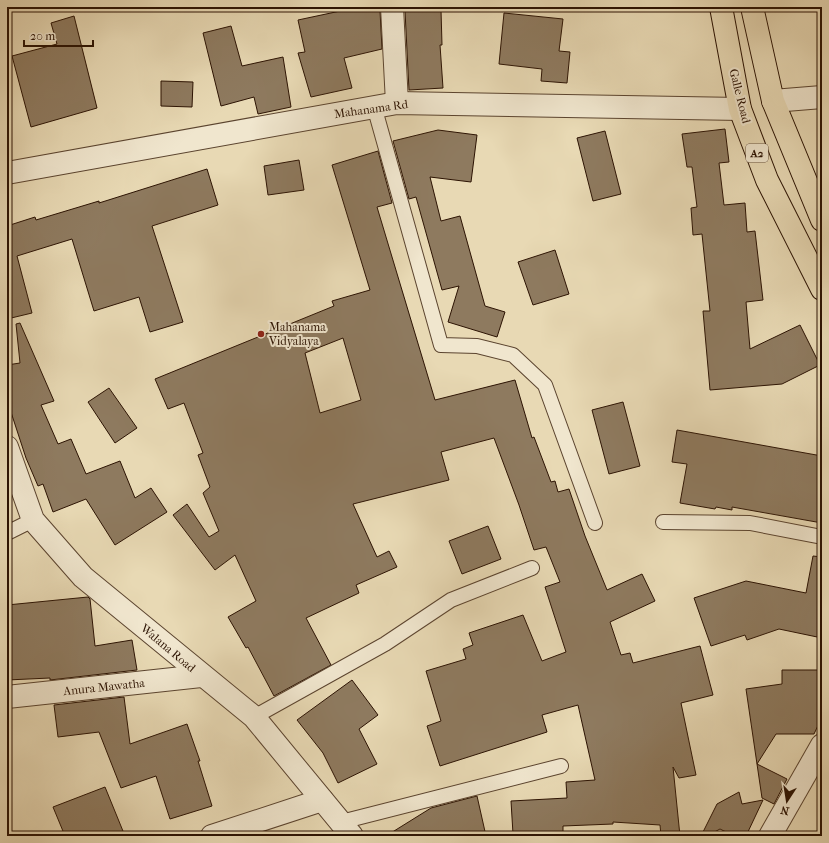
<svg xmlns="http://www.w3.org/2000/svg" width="829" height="843" font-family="'IM FELL French Canon',serif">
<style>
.building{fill:#8e7a5f;stroke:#2c1303;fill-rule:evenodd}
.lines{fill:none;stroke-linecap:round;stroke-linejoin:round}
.service-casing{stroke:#5b442f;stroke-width:16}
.minor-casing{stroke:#5b442f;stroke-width:24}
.tertiary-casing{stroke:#5b442f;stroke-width:24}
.trunk-casing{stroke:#2c1303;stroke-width:24}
.service{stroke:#f0e6ce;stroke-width:14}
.minor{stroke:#f0e6ce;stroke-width:22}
.tertiary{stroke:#f0e6ce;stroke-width:22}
.trunk{stroke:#e8d9b4;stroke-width:22}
.poi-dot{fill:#8f2418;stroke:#f0e6ce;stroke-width:1.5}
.labels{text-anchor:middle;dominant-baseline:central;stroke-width:4;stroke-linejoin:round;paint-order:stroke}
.shield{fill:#f0e6ce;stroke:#675240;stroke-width:1}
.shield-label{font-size:11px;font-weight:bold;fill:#2c1303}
.street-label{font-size:12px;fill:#2c1303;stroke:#f0e6ce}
.poi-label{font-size:12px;fill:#2c1303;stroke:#f0e6ce;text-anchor:start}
</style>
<rect width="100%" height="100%" fill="#e8d9b4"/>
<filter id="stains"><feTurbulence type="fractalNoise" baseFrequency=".005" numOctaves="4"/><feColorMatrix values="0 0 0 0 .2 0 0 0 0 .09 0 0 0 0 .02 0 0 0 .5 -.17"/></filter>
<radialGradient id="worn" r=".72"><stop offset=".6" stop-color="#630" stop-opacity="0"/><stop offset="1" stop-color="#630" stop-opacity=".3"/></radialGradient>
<!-- building -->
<g class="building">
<polygon points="359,7 375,7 376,11 380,11 382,49 344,58 352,88 311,97 298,53 305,52 298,20"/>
<polygon points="441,10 442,45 440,45 443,88 409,90 405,11"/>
<polygon points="504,13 563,19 559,51 570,52 567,83 541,81 542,69 499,64"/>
<polygon points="74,16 97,108 31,127 12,56 57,44 51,23"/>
<polygon points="231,26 242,66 283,57 291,107 258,114 254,97 221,106 203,33"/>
<polygon points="161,81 193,82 192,107 161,106"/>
<polygon points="725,129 729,162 719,163 724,205 745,203 747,232 755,231 763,300 746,302 750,349 800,325 820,365 782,384 710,390 703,311 710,311 702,234 693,235 691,208 697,207 692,167 687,167 682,134"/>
<polygon points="438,130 477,135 471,182 430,177 441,221 460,216 485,306 505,312 497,337 448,322 459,286 442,290 416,197 409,199 393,141"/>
<polygon points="605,131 621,194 593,201 577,138"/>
<path d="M378,151L392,203L377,207L435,400L515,380L532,438L534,437L551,482L555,481L558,492L569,489L585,536L607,590L642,574L655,601L610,622L621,655L630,653L633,663L700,646L713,695L681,703L696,775L679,778L673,767L680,836H661L660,825L613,822V824L563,826V832L513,834L511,801L567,798L566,782L595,780L578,705L542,715L547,732L440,766L427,726L441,721L426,671L466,659L463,649L473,645L469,633L523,615L542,661L566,652L545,587L560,582L546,547L534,550L519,505L494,438L441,452L449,480L353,504L377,557L389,551L397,567L356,585L359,593L306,618L331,665L274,696L248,647L246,648L228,617L256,601L235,555L215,570L173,515L187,504L209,537L219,531L203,493L210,487L198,455L203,453L184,403L168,409L155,379L334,306L332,301L370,290L332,165ZM343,338L361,400L320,413L305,353Z"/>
<polygon points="299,160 304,190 268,195 264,166"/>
<polygon points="207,169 218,205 152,226 183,322 150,332 139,297 94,311 72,239 17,256 32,313 7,319 7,226 35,217 36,220 99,201 99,203"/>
<polygon points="555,250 569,294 533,305 518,262"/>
<polygon points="20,323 54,401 41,405 58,444 71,439 86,474 120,461 135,498 151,488 167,512 115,545 86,499 53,512 43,484 38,486 26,458 7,400 7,365 20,363 16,324"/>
<polygon points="109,388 137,428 115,443 88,402"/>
<polygon points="623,402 640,466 609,474 592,410"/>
<polygon points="677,430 822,456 822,523 732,507 732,510 716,507 715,509 680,503 687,464 672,462"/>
<polygon points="488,526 501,559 462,574 449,541"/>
<polygon points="813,556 822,557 822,638 779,629 747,640 745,635 711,646 694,598 746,581 806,593"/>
<polygon points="88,597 90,599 95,646 132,640 137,670 50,680 50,678 7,680 7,605"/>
<polygon points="782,670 822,670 822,717 814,734 776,734 757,764 746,689 782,684"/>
<polygon points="352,680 378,715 359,729 377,764 338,783 323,753 297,720"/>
<polygon points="124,697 130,744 187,724 200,761 198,761 212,806 170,819 156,776 121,788 99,732 58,737 54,705"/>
<polygon points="757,764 787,779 774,804 762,798"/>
<polygon points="105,787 125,836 65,836 53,807"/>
<polygon points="739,792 742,804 763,800 746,836 734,836 720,829 707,836 701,836 717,804"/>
<polygon points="477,796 486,836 386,836 431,808"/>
</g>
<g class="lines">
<defs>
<g id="service">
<polyline points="374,106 441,345 477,346 513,355 545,385 595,523"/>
<polyline points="663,522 750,523 822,537"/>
<polyline points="7,533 33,520"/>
<polyline points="254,717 385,644 451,600 532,568"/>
<polyline points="341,822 561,766"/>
</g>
<g id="minor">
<polyline points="392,7 397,103"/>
<polyline points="7,173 397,103 740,109"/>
<polyline points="7,447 33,520 83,577 254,717 352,836"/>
<polyline points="7,697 201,676"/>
<polyline points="212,836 322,800"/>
<polyline points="770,836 822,745"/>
</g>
<polyline id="tertiary" points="773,101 822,97"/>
<g id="trunk">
<polyline points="721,7 740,109 767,180 822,289"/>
<polyline points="752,7 773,101 822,220"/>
</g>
</defs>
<!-- service casing -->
<use href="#service" class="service-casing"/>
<!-- minor casing -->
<use href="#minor" class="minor-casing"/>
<!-- tertiary casing -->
<use href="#tertiary" class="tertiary-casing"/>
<!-- trunk casing -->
<use href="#trunk" class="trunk-casing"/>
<!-- service -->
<use href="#service" class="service"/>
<!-- minor -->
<use href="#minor" class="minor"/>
<!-- tertiary -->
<use href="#tertiary" class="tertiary"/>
<!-- trunk -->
<use href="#trunk" class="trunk"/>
</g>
<!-- markers -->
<circle class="poi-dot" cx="261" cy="334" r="4"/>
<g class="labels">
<!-- shield labels -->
<rect class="shield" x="746" y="144" width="22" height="18" rx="3"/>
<g class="shield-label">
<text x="757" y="153">A2</text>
</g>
<!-- street labels -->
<g class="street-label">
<text transform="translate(740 96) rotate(76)">Galle Road</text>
<text transform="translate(371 109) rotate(-8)">Mahanama Rd</text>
<text transform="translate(168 648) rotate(40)">Walana Road</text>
<text transform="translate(104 687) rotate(-6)">Anura Mawatha</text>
</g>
<!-- poi labels -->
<g class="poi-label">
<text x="269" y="327">Mahanama<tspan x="269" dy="14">Vidyalaya</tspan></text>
</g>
</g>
<!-- margin -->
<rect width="829" height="843" fill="none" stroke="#e8d9b4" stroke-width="24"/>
<rect x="8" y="8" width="813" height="827" fill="none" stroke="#2c1303" stroke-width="2"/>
<rect x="12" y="12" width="805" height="819" fill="none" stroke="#2c1303"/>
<!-- north arrow -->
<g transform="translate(787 801) rotate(192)" stroke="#f0e6ce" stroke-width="3" paint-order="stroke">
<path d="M0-3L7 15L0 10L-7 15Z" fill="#2c1303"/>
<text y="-6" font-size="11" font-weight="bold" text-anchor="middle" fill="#2c1303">N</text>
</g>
<!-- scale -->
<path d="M24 40v6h69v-6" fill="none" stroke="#2c1303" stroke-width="2"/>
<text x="30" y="40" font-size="12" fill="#2c1303" stroke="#f0e6ce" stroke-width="3" paint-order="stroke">20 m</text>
<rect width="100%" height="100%" filter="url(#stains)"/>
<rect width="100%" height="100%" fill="url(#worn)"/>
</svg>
